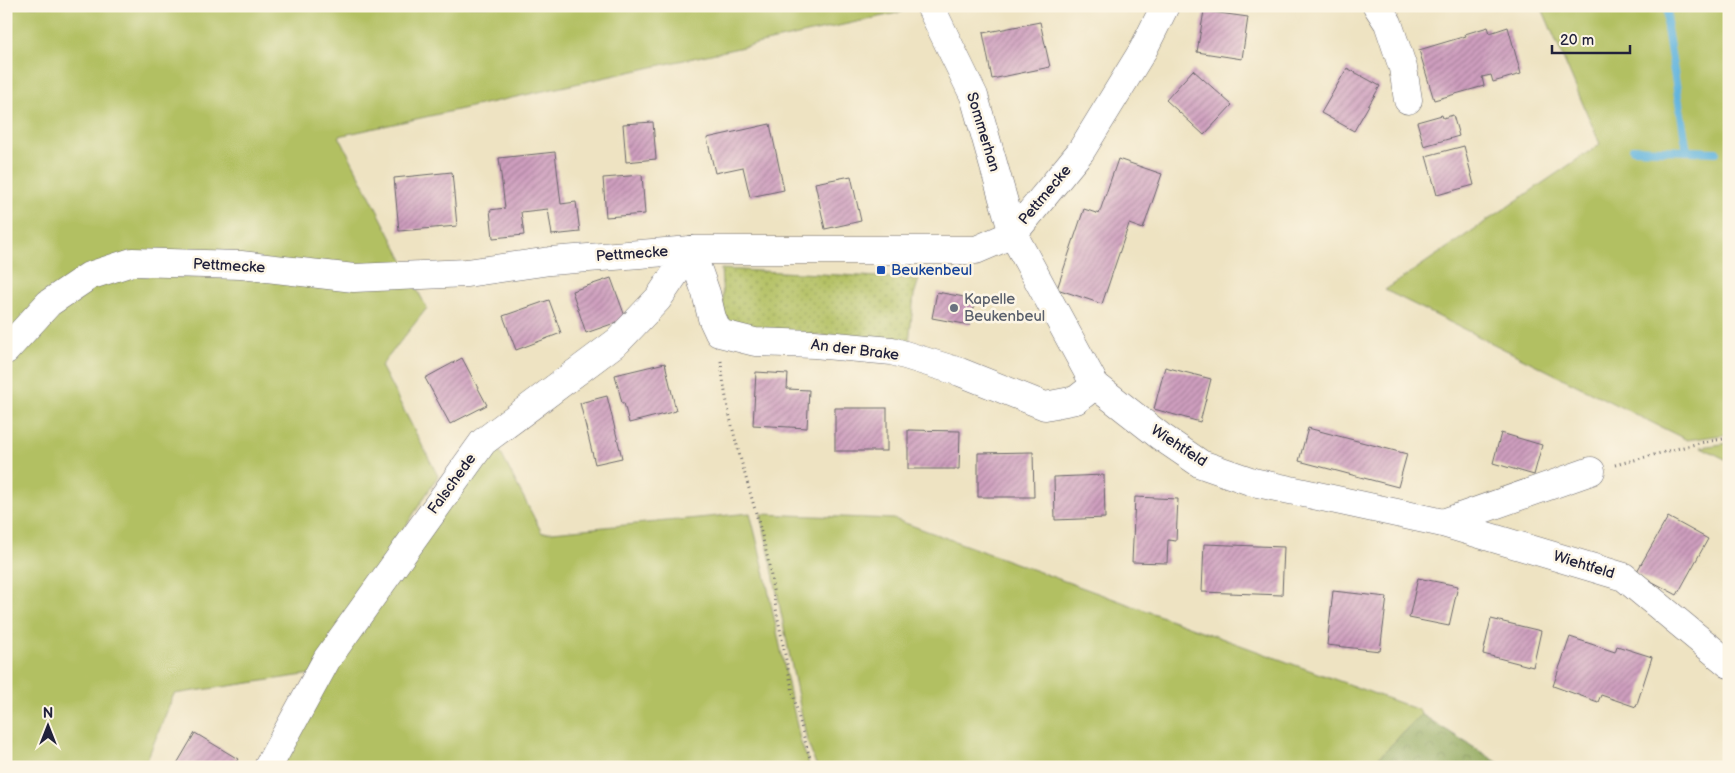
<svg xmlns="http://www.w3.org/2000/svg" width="1735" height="773" font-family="'Balsamiq Sans',sans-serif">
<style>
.grass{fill:#b2c062;stroke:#6a714e}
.forest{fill:url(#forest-crowns);stroke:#58644a}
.park{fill:url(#park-dots);stroke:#6a714e}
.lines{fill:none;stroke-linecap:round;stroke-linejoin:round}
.stream{stroke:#63b5de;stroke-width:8}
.building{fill:url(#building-hatch)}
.minor-casing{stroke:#69666a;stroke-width:29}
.path{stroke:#69666a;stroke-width:3;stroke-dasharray:1 4;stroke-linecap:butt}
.minor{stroke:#fff;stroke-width:28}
.transit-dot{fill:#1a4fb4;stroke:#fcf5e5;stroke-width:2}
.worship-dot{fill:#6b7280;stroke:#fcf5e5;stroke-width:2}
.labels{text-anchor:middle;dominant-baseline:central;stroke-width:5;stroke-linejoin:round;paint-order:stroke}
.street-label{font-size:15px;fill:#22223b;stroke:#fcf5e5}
.transit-label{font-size:15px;fill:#164399;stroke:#fcf5e5;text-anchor:start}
.worship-label{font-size:15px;fill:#5b616d;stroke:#fcf5e5;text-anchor:start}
</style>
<defs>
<pattern id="forest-crowns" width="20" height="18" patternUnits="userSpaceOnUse" patternTransform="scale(1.25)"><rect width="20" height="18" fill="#8da658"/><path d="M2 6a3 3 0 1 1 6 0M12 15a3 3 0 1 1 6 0" fill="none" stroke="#73874a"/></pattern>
<pattern id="park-dots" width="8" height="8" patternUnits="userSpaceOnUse" patternTransform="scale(1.25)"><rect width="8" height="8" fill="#b2c062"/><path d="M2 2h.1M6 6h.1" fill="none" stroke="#909c52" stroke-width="1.8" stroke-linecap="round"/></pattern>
<pattern id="building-hatch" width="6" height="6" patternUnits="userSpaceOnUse" patternTransform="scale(1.25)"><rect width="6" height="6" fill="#ce9ebe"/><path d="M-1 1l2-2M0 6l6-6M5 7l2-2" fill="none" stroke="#a7809c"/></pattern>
</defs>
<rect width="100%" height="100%" fill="#fcf5e5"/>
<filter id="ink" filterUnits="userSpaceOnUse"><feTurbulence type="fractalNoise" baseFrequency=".02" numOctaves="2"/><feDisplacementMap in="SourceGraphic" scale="10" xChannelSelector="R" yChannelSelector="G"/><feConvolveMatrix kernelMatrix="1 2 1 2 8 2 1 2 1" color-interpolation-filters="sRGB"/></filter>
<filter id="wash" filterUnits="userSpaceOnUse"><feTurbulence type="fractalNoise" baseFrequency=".0096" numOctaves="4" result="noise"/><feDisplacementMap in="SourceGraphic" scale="20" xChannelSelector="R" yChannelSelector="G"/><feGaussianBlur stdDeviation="1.12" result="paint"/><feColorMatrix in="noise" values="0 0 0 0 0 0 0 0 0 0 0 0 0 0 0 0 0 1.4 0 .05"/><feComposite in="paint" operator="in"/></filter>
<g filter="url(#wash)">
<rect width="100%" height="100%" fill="#eee3c2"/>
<!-- grass -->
<g class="grass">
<polygon points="6,6 905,6 902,12 339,136 407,268 129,258 6,339"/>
<polygon points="1541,6 1729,6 1729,434 1687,440 1385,290 1600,144"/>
<polygon points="130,275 414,284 427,308 381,366 438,476 311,674 174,694 144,767 6,767 6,368 54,314 89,289"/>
<polygon points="495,442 542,533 750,513 762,561 800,740 810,767 274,767 332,661"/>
<polygon points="1729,443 1729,461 1701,447"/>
<polygon points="761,514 894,519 1419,710 1421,714 1370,767 817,767 807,741"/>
</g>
<!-- forest -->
<polygon class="forest" points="1421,714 1505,767 1370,767"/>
<!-- park -->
<polygon class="park" points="721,269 919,279 914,295 909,343 741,329 728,322 724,314"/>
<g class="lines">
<!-- stream -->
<g class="stream">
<polyline points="1668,6 1667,29 1687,151"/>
<polyline points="1633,149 1716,152"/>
</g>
</g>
<g id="blocks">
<!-- building -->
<g class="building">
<polygon points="1204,11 1248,17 1242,59 1197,52"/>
<polygon points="1040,22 1050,67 992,79 983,33"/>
<polygon points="1488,27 1490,33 1508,27 1521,74 1493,82 1491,75 1482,77 1484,86 1434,100 1419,50 1466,36 1465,34"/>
<polygon points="1347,68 1380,86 1354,131 1321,113"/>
<polygon points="1193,70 1232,105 1204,135 1166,100"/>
<polygon points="1442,115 1443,118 1453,115 1459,136 1424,146 1417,122"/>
<polygon points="653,122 656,159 626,162 623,124"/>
<polygon points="770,124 784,190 750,197 743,167 715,173 707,138"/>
<polygon points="1464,146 1474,185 1437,195 1426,156"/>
<polygon points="555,152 561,204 576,202 580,232 552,235 548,209 521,212 524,235 493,238 490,210 505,208 499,158"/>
<polygon points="1118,159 1162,174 1143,229 1129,224 1102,304 1057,289 1084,209 1099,214"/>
<polygon points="452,172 457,226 399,231 394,178"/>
<polygon points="642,175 645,214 606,217 603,178"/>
<polygon points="851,176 861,221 825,229 815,183"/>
<polygon points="611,278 626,319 586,333 572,291"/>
<polygon points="937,292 975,299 970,325 932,318"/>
<polygon points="549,300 561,333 516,350 503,316"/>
<polygon points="462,358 487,405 450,424 425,378"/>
<polygon points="665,363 676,411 629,423 624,403 622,403 615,375"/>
<polygon points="1165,367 1211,379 1200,422 1154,409"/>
<polygon points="756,372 788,374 787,389 809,390 807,428 753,425"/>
<polygon points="607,396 622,458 595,464 580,403"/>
<rect x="835" y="408" width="52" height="43"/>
<polygon points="1308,428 1407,454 1398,487 1299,461"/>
<polygon points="908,430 960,431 959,469 908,469"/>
<polygon points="1501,433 1542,445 1534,475 1493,463"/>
<polygon points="1033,452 1034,497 978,497 978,453"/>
<polygon points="1104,475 1105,518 1055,520 1054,477"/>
<polygon points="1135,497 1178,499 1176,541 1168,540 1167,563 1132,562"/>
<polygon points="1668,517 1708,539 1677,595 1636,573"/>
<polygon points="1204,544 1284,547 1282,595 1202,592"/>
<polygon points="1418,578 1458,586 1449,626 1409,618"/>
<polygon points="1333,591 1387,597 1380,651 1327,645"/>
<polygon points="1491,619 1541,631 1533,667 1483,654"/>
<polygon points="1570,637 1615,652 1617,646 1652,657 1636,707 1601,695 1598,702 1553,686"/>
<polygon points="195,733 238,759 233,767 175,767"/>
</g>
</g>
</g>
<g filter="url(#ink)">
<use href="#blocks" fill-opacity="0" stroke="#69666a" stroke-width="1"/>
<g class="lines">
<defs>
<g id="minor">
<polyline points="930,6 974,96 1013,234 1095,385 1160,436 1201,464 1253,482 1443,523 1624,577 1729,664"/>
<polyline points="1377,6 1388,23 1403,68 1408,100"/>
<polyline points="691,250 706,293 712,318 719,333 755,342 814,344 892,351 960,372 1045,406 1076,400 1095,385"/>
<polyline points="6,350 49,303 89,276 132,262 241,265 354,278 467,273 550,261 691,250 976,250 1013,234 1081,151 1143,50 1165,6"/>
<polyline points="1443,523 1591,471"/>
<polyline points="268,767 327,659 483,442 618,341 658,299 691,250"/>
</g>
</defs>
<!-- minor casing -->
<use href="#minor" class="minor-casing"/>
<!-- path -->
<g class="path">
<path d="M721,361C727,429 753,493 768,560C772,579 774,600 778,619C788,669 797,719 813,767"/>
<polyline points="1615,465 1699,443 1729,438"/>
</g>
<!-- minor -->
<use href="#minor" class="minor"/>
</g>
</g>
<!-- markers -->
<rect class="transit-dot" x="876" y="265" width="10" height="10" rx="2.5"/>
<circle class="worship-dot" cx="954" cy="308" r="5"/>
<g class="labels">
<!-- street labels -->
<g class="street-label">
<text transform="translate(983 132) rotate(73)">Sommerhan</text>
<text transform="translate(1045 195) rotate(-50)">Pettmecke</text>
<text transform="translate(632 254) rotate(-4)">Pettmecke</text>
<text transform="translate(229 266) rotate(3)">Pettmecke</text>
<text transform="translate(855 350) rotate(7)">An der Brake</text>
<text transform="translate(1179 446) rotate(33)">Wiehtfeld</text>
<text transform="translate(452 484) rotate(-54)">Falschede</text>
<text transform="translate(1584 565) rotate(17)">Wiehtfeld</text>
</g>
<!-- transit labels -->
<g class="transit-label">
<text x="891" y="270">Beukenbeul</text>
</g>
<!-- worship labels -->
<g class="worship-label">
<text x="964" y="299">Kapelle<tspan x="964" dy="17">Beukenbeul</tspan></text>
</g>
</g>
<!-- margin -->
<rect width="1735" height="773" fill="none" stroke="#fcf5e5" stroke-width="25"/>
<!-- north arrow -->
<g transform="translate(48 726)" stroke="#fcf5e5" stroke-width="4" paint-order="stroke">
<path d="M0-4L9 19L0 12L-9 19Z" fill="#22223b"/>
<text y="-8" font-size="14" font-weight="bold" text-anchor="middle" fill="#22223b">N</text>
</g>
<!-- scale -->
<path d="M1552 45v8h78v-8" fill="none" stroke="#22223b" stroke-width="2.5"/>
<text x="1560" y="45" font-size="15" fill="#22223b" stroke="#fcf5e5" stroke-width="4" paint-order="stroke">20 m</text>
</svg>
